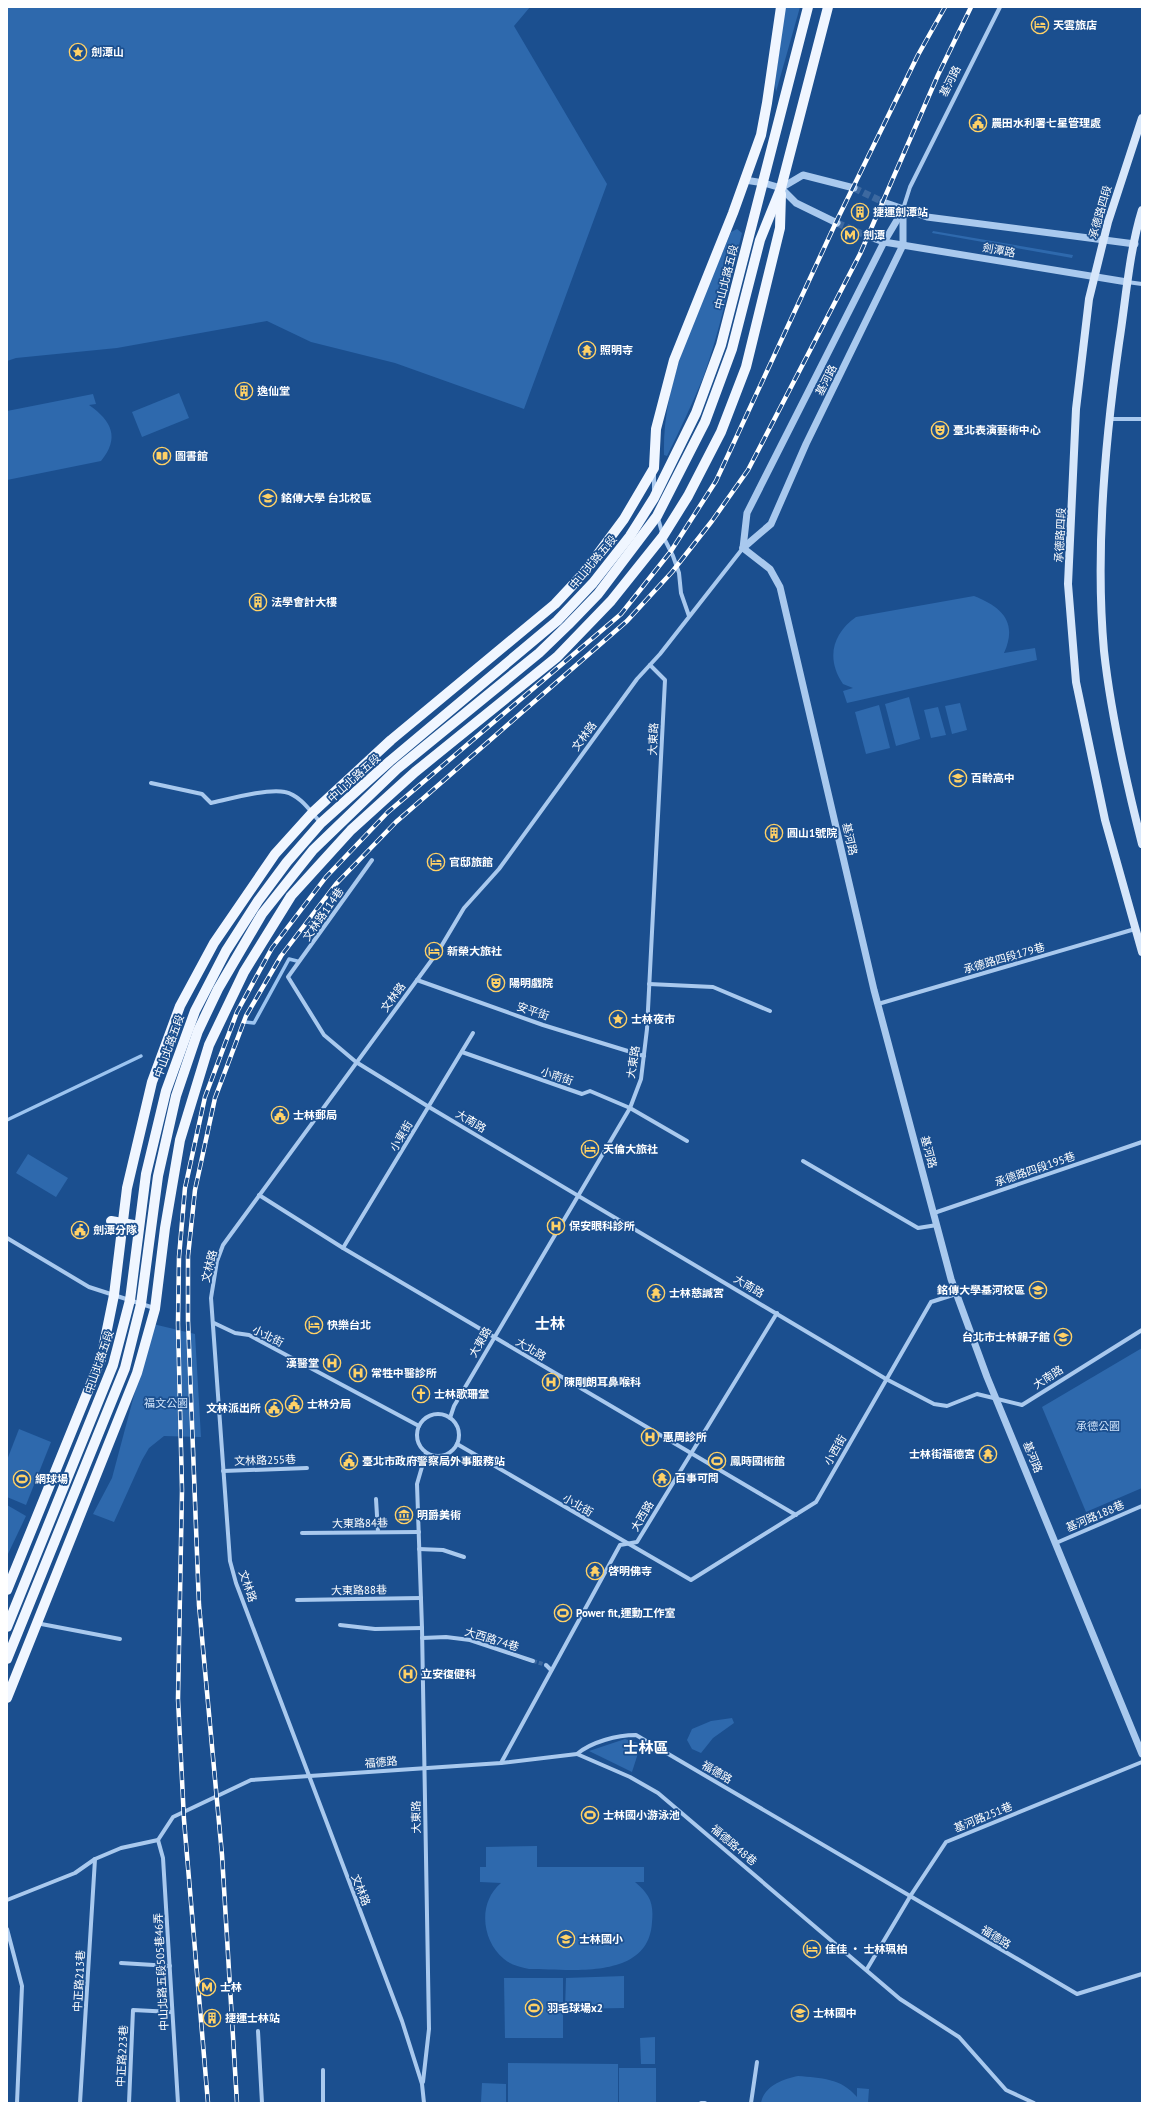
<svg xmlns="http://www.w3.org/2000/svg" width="1149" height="2110" font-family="'PT Sans','Noto Sans TC',sans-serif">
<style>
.green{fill:#2e69ad}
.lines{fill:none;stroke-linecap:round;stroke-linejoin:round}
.stream{stroke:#9cc4f0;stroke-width:3.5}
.minor-tunnel{stroke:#3d69a0;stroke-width:4;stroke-dasharray:4 2;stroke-linecap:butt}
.tertiary-tunnel{stroke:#3d69a0;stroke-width:7;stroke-dasharray:7 3.5;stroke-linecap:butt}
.minor{stroke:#a9c9ee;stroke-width:4}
.tertiary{stroke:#a9c9ee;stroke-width:7}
.secondary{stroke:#d6e6fa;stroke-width:8}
.primary{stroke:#f0f6ff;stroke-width:10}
.rail-casing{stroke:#fff;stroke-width:4.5}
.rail{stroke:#1b4f8f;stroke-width:3;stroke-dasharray:9;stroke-linecap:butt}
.labels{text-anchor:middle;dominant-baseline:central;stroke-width:3.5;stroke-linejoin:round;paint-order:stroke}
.poi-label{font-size:11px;font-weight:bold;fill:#fff;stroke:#1b4f8f;text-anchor:start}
.street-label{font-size:11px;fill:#fff;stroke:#1b4f8f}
.park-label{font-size:11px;fill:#cfe3fa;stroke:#1b4f8f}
.district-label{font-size:15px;font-weight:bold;fill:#fff;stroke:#1b4f8f}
</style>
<rect width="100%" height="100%" fill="#1b4f8f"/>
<!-- green -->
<g class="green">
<polygon points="7,7 530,7 514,26 607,184 524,409 395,363 311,342 267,321 117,348 16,358 7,361"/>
<polygon points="785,7 800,7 776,92 775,84"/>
<path d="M737,229L742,233C730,281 720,331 703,378C692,404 680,430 667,456L664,455C662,377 702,303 731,232Z"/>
<polygon points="933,231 1073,255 1072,258 932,233"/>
<polygon points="179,393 189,418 142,437 132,412"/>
<path d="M93,394L96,404L89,405C112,421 120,438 101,461L7,480V411Z"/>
<path d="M974,596C1002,607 1018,622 1004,653L1035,648L1037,660L847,703L843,691L853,688L843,684C826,659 832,634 856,617Z"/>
<polygon points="909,697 920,739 896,746 885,704"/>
<polygon points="960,703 967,730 952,734 945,706"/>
<polygon points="879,705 890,748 866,754 855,712"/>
<polygon points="938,707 946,735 931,738 924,710"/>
<polygon points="28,1154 68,1178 56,1197 16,1173"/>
<polygon points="153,1324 195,1334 201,1437 164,1436 149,1448 142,1460 114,1522 93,1514 112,1478"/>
<polygon points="1142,1348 1142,1488 1086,1512 1042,1407"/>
<polygon points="19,1429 51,1442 26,1505 7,1497 7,1460"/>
<polygon points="7,1505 26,1516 7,1556"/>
<polygon points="732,1718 734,1723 713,1738 701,1753 692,1749 687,1740 692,1729 711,1721"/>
<polygon points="625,1739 641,1744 632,1772 589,1751"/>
<polygon points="537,1846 537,1867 486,1867 486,1847"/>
<path d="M480,1867H644V1882H635C649,1894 654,1902 652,1922C649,1981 570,1969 529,1969C520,1967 511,1965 504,1959C481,1940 478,1902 501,1883L480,1882Z"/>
<polygon points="624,1976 624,2008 565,2009 566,1978"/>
<polygon points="504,1978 563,1978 563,2038 505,2038"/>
<polygon points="655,2037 655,2064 641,2064 640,2038"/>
<polygon points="508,2063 618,2064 618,2103 508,2102"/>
<rect x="619" y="2068" width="37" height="34"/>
<path d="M798,2076C821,2078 841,2078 857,2097V2088L869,2089L868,2103H761C764,2086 783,2079 798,2076Z"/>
<polygon points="482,2083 506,2084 506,2102 481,2102"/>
</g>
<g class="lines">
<!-- stream -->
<g class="stream">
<polyline points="245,1022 254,1023 289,959 297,961"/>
<polyline points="7,1120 141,1056"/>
</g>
<!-- minor-tunnel -->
<polyline class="minor-tunnel" points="533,1661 546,1665"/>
<!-- tertiary-tunnel -->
<g class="tertiary-tunnel">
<polyline points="854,188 883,202"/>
<polyline points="837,223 867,236"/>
</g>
<!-- minor -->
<g class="minor">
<polyline points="903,209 910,187 1000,7"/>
<polyline points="1127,282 1142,284"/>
<polyline points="1109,419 1142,419"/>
<polyline points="654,473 654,492"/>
<polyline points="658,518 663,536 673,556 679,573 681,593 689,616"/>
<path d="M151,783L202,794L211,803C229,799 268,788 285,792C300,795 311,812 320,822"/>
<polyline points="372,860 288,977 324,1035 356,1062 429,1107 886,1379 934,1404 947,1406 977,1394 1022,1405 1142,1330"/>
<polyline points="417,980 543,1025 644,1056"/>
<polyline points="649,984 713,987 770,1011"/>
<polyline points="878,1004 1135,929"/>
<polyline points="462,1052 582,1094 590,1091 630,1108 687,1141"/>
<polyline points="803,1161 918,1228 937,1225"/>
<polyline points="259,1195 343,1248 796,1515"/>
<polyline points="934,1213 1142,1142"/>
<polyline points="7,1238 89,1287 154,1308"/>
<polyline points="343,1248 473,1033"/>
<polyline points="214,1323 235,1333 249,1335 419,1426"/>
<circle cx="438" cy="1435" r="21"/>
<polyline points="450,1418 454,1406 630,1108 641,1079 647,1029 665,680 650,665"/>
<polyline points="457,1444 691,1580 816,1502 931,1302 956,1294"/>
<polyline points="223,1471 307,1468"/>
<polyline points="376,1499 378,1532"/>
<polyline points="302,1533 419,1532"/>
<polyline points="1056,1543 1142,1506"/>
<polyline points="419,1549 443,1550 464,1557"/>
<polyline points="297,1600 421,1598"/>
<polyline points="36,1623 120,1639"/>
<polyline points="340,1625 375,1629 422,1628"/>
<polyline points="422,1638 446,1637 470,1640 533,1661"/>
<polyline points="546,1665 551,1670"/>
<polyline points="577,1754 630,1777 658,1793 900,1999 959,2037 1006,2090 1034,2103"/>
<polyline points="501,1763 620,1545 637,1542 777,1313"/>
<polyline points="158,1840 163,1858 178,2103"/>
<path d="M7,1900L75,1873L95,1859L121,1848L158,1840L173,1817L251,1780L501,1763L577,1754C591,1742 617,1735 636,1735L1077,1994L1142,1974"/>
<polyline points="7,1929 22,1986 17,2103"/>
<polyline points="121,1963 170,1966"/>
<polyline points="867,1969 911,1895 946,1842 1142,1762"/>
<polyline points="258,2031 262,2103"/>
<polyline points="323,2070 323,2103"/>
<polyline points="423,2082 429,2029 422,1628 417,1484 426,1453"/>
<polyline points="80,2103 95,1859"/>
<polyline points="129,2103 133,2010 172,2012"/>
<polyline points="424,2103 422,2084 402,2021 236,1583 230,1561 211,1298 217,1261 223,1245 439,950 464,908 499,869 637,679 660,654 743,548"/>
<polyline points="701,2103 705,2103"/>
<polyline points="751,2103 757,2062"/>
</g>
<!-- tertiary -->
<g class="tertiary">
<polyline points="745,180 764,183 781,188 796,203 837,223"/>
<polyline points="781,188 803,175 854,188"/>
<polyline points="883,202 927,217 1135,244"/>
<polyline points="867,236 884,242 1127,282"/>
<polyline points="743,548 770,569 780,587 874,990 951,1279 987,1377 1142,1754"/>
<polyline points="743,548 771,524 806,444 903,245 903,210"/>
<polyline points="743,548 747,513 884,242 903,210"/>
</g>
<!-- secondary -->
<g class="secondary">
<polyline points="1142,118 1108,222 1089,299 1076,409 1068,584 1076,682 1105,820 1142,952"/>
<path d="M1142,210C1129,252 1126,299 1119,343C1105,441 1095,552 1104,651C1111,716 1126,781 1142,844"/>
</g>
<!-- primary -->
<g class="primary">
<polyline points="111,1221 139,1226"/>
<polyline points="7,1590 101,1359 114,1295 127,1188 152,1082 180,1006 214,943 275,854 312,813 391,740 555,604 583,574 624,519 654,468 656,429 674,360 733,213 761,135 767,103 781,7"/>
<polyline points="7,1627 113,1365 130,1300 146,1174 166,1091 195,1011 226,951 258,901 287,862 321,823 390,761 557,621 593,583 630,536 654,498 696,413 721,345 808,7"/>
<polyline points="7,1659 125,1368 141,1304 158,1176 176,1096 198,1031 218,989 262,914 313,850 397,769 539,653 568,625 598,594 657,516 705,422 732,349 760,240 781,188 828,7"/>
<polyline points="7,1698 137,1373 155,1309 165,1228 180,1140 209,1045 244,972 291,896 351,830 415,772 557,657 611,601 663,536 688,496 721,432 746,367 780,228 781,194"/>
</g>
<defs>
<g id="rail">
<polyline points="208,2103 184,1820 178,1699 182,1490 178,1324 179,1257 185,1188 205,1097 237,1012 272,948 326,877 388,812 621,614 671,551 716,481 838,218 918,55 945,7"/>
<polyline points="237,2103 222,1855 199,1605 188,1320 188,1256 195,1190 215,1098 246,1016 281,956 336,884 396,822 627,621 672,572 712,521 748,470 860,254 938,75 971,7"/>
</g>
</defs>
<!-- rail casing -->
<use href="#rail" class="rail-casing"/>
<!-- rail -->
<use href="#rail" class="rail"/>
</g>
<!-- icons -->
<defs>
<symbol id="hotel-ring" viewBox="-11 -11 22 22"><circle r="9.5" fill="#1b4f8f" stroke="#ffd166" stroke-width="1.5"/><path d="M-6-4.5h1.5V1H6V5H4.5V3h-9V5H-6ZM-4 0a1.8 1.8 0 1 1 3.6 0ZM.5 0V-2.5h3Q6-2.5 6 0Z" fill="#ffd166"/></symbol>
<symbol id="sight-ring" viewBox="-11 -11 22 22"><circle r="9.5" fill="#1b4f8f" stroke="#ffd166" stroke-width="1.5"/><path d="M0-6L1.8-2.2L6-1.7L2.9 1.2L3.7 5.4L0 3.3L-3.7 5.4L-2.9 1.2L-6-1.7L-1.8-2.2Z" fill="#ffd166"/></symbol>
<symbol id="civic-ring" viewBox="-11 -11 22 22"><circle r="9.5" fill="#1b4f8f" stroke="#ffd166" stroke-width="1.5"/><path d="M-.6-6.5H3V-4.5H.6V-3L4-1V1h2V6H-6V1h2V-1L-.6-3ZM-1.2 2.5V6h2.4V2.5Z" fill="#ffd166"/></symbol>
<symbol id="building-ring" viewBox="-11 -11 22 22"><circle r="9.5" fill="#1b4f8f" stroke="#ffd166" stroke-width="1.5"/><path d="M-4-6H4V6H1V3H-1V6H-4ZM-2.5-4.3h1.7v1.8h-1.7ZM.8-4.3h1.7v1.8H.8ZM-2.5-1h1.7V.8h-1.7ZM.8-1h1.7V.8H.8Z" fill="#ffd166"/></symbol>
<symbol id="metro-ring" viewBox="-11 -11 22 22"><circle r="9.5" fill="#1b4f8f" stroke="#ffd166" stroke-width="1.5"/><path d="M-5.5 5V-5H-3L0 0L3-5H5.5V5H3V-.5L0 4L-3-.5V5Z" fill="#ffd166"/></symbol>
<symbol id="temple-ring" viewBox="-11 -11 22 22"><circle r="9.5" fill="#1b4f8f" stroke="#ffd166" stroke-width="1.5"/><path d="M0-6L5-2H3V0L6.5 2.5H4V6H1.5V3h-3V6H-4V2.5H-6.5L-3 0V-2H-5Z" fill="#ffd166"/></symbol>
<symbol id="theatre-ring" viewBox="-11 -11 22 22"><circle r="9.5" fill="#1b4f8f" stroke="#ffd166" stroke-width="1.5"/><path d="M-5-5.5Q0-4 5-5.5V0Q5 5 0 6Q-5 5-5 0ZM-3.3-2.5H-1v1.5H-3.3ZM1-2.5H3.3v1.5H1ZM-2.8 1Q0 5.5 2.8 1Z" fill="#ffd166"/></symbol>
<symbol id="library-ring" viewBox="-11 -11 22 22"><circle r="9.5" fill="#1b4f8f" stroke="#ffd166" stroke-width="1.5"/><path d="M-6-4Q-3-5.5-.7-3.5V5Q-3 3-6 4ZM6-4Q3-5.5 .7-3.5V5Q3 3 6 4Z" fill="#ffd166"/></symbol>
<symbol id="university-ring" viewBox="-11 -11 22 22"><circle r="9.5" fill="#1b4f8f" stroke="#ffd166" stroke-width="1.5"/><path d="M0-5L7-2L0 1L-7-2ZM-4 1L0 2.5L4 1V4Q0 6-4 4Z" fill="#ffd166"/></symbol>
<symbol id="school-ring" viewBox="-11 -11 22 22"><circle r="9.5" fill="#1b4f8f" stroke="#ffd166" stroke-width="1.5"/><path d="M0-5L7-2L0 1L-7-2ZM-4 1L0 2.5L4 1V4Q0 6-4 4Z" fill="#ffd166"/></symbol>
<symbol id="hospital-ring" viewBox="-11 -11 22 22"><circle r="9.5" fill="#1b4f8f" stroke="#ffd166" stroke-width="1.5"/><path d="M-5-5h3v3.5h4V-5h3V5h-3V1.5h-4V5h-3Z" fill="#ffd166"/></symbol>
<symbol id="church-ring" viewBox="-11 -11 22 22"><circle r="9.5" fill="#1b4f8f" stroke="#ffd166" stroke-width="1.5"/><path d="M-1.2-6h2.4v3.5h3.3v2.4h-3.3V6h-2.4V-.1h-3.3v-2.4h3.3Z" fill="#ffd166"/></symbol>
<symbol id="stadium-ring" viewBox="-11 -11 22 22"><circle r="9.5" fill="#1b4f8f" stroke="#ffd166" stroke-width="1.5"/><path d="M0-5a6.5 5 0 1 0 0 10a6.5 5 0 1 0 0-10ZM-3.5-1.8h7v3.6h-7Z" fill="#ffd166"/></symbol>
<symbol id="museum-ring" viewBox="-11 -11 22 22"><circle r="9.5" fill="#1b4f8f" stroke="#ffd166" stroke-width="1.5"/><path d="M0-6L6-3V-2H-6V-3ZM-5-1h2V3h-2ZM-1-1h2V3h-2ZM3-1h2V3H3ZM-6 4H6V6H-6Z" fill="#ffd166"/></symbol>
</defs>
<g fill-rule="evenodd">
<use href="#hotel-ring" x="1030" y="15" width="20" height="20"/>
<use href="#sight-ring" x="68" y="42" width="20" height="20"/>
<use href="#civic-ring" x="968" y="113" width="20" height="20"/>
<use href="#building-ring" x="850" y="202" width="20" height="20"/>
<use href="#metro-ring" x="840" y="225" width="20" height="20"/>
<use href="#temple-ring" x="577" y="340" width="20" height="20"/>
<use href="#building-ring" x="234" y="381" width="20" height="20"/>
<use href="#theatre-ring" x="930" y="420" width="20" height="20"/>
<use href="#library-ring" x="152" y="446" width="20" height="20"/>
<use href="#university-ring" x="258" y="488" width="20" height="20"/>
<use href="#building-ring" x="248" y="592" width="20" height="20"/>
<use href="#school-ring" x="948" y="768" width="20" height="20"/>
<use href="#building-ring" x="764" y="823" width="20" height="20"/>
<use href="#hotel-ring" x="426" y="852" width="20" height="20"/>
<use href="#hotel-ring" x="424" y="941" width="20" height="20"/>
<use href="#theatre-ring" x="486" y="973" width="20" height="20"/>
<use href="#sight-ring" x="608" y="1009" width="20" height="20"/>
<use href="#civic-ring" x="270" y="1105" width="20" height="20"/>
<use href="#hotel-ring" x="580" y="1139" width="20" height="20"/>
<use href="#hospital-ring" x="546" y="1216" width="20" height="20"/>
<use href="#civic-ring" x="70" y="1220" width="20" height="20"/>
<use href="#university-ring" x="1028" y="1280" width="20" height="20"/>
<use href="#temple-ring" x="646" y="1283" width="20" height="20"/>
<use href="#hotel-ring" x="304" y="1315" width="20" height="20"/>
<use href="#school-ring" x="1053" y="1327" width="20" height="20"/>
<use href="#hospital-ring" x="322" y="1353" width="20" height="20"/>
<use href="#hospital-ring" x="348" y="1363" width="20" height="20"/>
<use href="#hospital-ring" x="541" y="1372" width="20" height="20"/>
<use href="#church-ring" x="411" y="1384" width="20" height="20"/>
<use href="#civic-ring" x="284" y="1394" width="20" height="20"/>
<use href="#civic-ring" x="264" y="1398" width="20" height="20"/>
<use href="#hospital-ring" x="640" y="1427" width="20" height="20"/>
<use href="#temple-ring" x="978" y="1444" width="20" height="20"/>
<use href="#civic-ring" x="339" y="1451" width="20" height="20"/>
<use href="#stadium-ring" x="707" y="1451" width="20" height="20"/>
<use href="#temple-ring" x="652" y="1468" width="20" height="20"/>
<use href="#stadium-ring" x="12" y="1469" width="20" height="20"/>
<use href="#museum-ring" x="394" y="1505" width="20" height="20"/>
<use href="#temple-ring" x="585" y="1561" width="20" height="20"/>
<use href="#stadium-ring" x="553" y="1603" width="20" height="20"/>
<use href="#hospital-ring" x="398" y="1664" width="20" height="20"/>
<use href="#stadium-ring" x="580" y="1805" width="20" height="20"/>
<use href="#school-ring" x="556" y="1929" width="20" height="20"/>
<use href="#hotel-ring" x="802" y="1939" width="20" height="20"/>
<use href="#metro-ring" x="197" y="1977" width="20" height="20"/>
<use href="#stadium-ring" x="524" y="1998" width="20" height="20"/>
<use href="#school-ring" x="790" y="2003" width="20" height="20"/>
<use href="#building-ring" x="202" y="2008" width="20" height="20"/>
</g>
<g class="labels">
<!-- poi labels -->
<g class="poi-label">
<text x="1053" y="25">天雲旅店</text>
<text x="91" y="52">劍潭山</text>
<text x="991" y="123">農田水利署七星管理處</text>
<text x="873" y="212">捷運劍潭站</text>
<text x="863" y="235">劍潭</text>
<text x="600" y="350">照明寺</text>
<text x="257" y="391">逸仙堂</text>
<text x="953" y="430">臺北表演藝術中心</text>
<text x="175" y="456">圖書館</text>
<text x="281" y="498">銘傳大學 台北校區</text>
<text x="271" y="602">法學會計大樓</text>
<text x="971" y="778">百齡高中</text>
<text x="787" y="833">圓山1號院</text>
<text x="449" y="862">官邸旅館</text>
<text x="447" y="951">新榮大旅社</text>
<text x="509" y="983">陽明戲院</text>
<text x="631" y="1019">士林夜市</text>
<text x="293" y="1115">士林郵局</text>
<text x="603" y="1149">天倫大旅社</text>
<text x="569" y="1226">保安眼科診所</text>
<text x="93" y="1230">劍潭分隊</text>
<text x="1025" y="1290" text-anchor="end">銘傳大學基河校區</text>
<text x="669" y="1293">士林慈諴宮</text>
<text x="327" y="1325">快樂台北</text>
<text x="1050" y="1337" text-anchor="end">台北市士林親子館</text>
<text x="319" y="1363" text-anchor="end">漢醫堂</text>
<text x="371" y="1373">常牲中醫診所</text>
<text x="564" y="1382">陳剛朗耳鼻喉科</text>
<text x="434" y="1394">士林歌珊堂</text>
<text x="307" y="1404">士林分局</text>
<text x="261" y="1408" text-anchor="end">文林派出所</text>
<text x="663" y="1437">惠周診所</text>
<text x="975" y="1454" text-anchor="end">士林街福德宮</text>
<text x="362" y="1461">臺北市政府警察局外事服務站</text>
<text x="730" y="1461">鳳時國術館</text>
<text x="675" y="1478">百事可問</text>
<text x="35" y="1479">網球場</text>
<text x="417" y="1515">明爵美術</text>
<text x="608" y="1571">啓明佛寺</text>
<text x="576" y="1613">Power fit,運動工作室</text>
<text x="421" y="1674">立安復健科</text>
<text x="603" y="1815">士林國小游泳池</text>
<text x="579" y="1939">士林國小</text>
<text x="825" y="1949">佳佳 ‧ 士林珮柏</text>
<text x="220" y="1987">士林</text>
<text x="547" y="2008">羽毛球場x2</text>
<text x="813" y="2013">士林國中</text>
<text x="225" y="2018">捷運士林站</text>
</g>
<!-- street labels -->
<g class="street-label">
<text transform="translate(950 81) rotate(-63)">基河路</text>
<text transform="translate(1100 212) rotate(-74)">承德路四段</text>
<text transform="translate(999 250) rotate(10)">劍潭路</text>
<text transform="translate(726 277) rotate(-76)">中山北路五段</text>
<text transform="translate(826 380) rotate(-63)">基河路</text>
<text transform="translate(1060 535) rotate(-87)">承德路四段</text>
<text transform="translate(593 562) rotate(-50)">中山北路五段</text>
<text transform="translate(584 736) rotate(-54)">文林路</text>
<text transform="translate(653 739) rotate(-87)">大東路</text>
<text transform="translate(354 778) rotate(-42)">中山北路五段</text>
<text transform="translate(850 839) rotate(77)">基河路</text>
<text transform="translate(323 914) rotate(-55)">文林路114巷</text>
<text transform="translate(1004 958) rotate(-16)">承德路四段179巷</text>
<text transform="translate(393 997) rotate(-54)">文林路</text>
<text transform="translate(533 1011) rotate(19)">安平街</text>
<text transform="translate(169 1046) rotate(-70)">中山北路五段</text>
<text transform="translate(633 1062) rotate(-81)">大東路</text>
<text transform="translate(557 1076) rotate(19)">小南街</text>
<text transform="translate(471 1121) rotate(31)">大南路</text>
<text transform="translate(401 1136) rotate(-59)">小東街</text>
<text transform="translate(929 1152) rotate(75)">基河路</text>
<text transform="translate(1035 1169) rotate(-19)">承德路四段195巷</text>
<text transform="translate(209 1266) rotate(-76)">文林路</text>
<text transform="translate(749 1286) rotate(31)">大南路</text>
<text transform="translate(268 1336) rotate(26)">小北街</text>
<text transform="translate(480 1342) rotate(-60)">大東路</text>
<text transform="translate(531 1349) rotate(31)">大北路</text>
<text transform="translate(99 1362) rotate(-71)">中山北路五段</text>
<text transform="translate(1048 1377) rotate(-32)">大南路</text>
<text transform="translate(835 1450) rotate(-60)">小西街</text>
<text transform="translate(1033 1457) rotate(68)">基河路</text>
<text transform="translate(265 1460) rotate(-2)">文林路255巷</text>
<text transform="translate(578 1505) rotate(30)">小北街</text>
<text transform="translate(642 1516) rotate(-59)">大西路</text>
<text transform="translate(1095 1516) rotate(-23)">基河路188巷</text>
<text transform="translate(360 1523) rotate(-1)">大東路84巷</text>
<text transform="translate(248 1586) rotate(71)">文林路</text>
<text transform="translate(359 1590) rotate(-1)">大東路88巷</text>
<text transform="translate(492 1639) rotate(17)">大西路74巷</text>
<text transform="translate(381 1762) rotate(-5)">福德路</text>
<text transform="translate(717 1772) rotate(30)">福德路</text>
<text transform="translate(416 1817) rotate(-91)">大東路</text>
<text transform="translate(983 1817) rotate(-22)">基河路251巷</text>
<text transform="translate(734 1845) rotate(40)">福德路48巷</text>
<text transform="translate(361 1890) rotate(69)">文林路</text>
<text transform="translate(996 1937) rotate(32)">福德路</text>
<text transform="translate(161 1972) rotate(-93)">中山北路五段505巷46弄</text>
<text transform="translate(79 1981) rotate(-87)">中正路213巷</text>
<text transform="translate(122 2056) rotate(-87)">中正路223巷</text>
</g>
<!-- park labels -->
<g class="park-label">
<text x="166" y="1403">福文公園</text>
<text x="1098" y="1426">承德公園</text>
</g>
<!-- district labels -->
<g class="district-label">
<text x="550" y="1323">士林</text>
<text x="646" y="1747">士林區</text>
</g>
</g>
<!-- border -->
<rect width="1149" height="2110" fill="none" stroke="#ffffff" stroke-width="16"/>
</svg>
